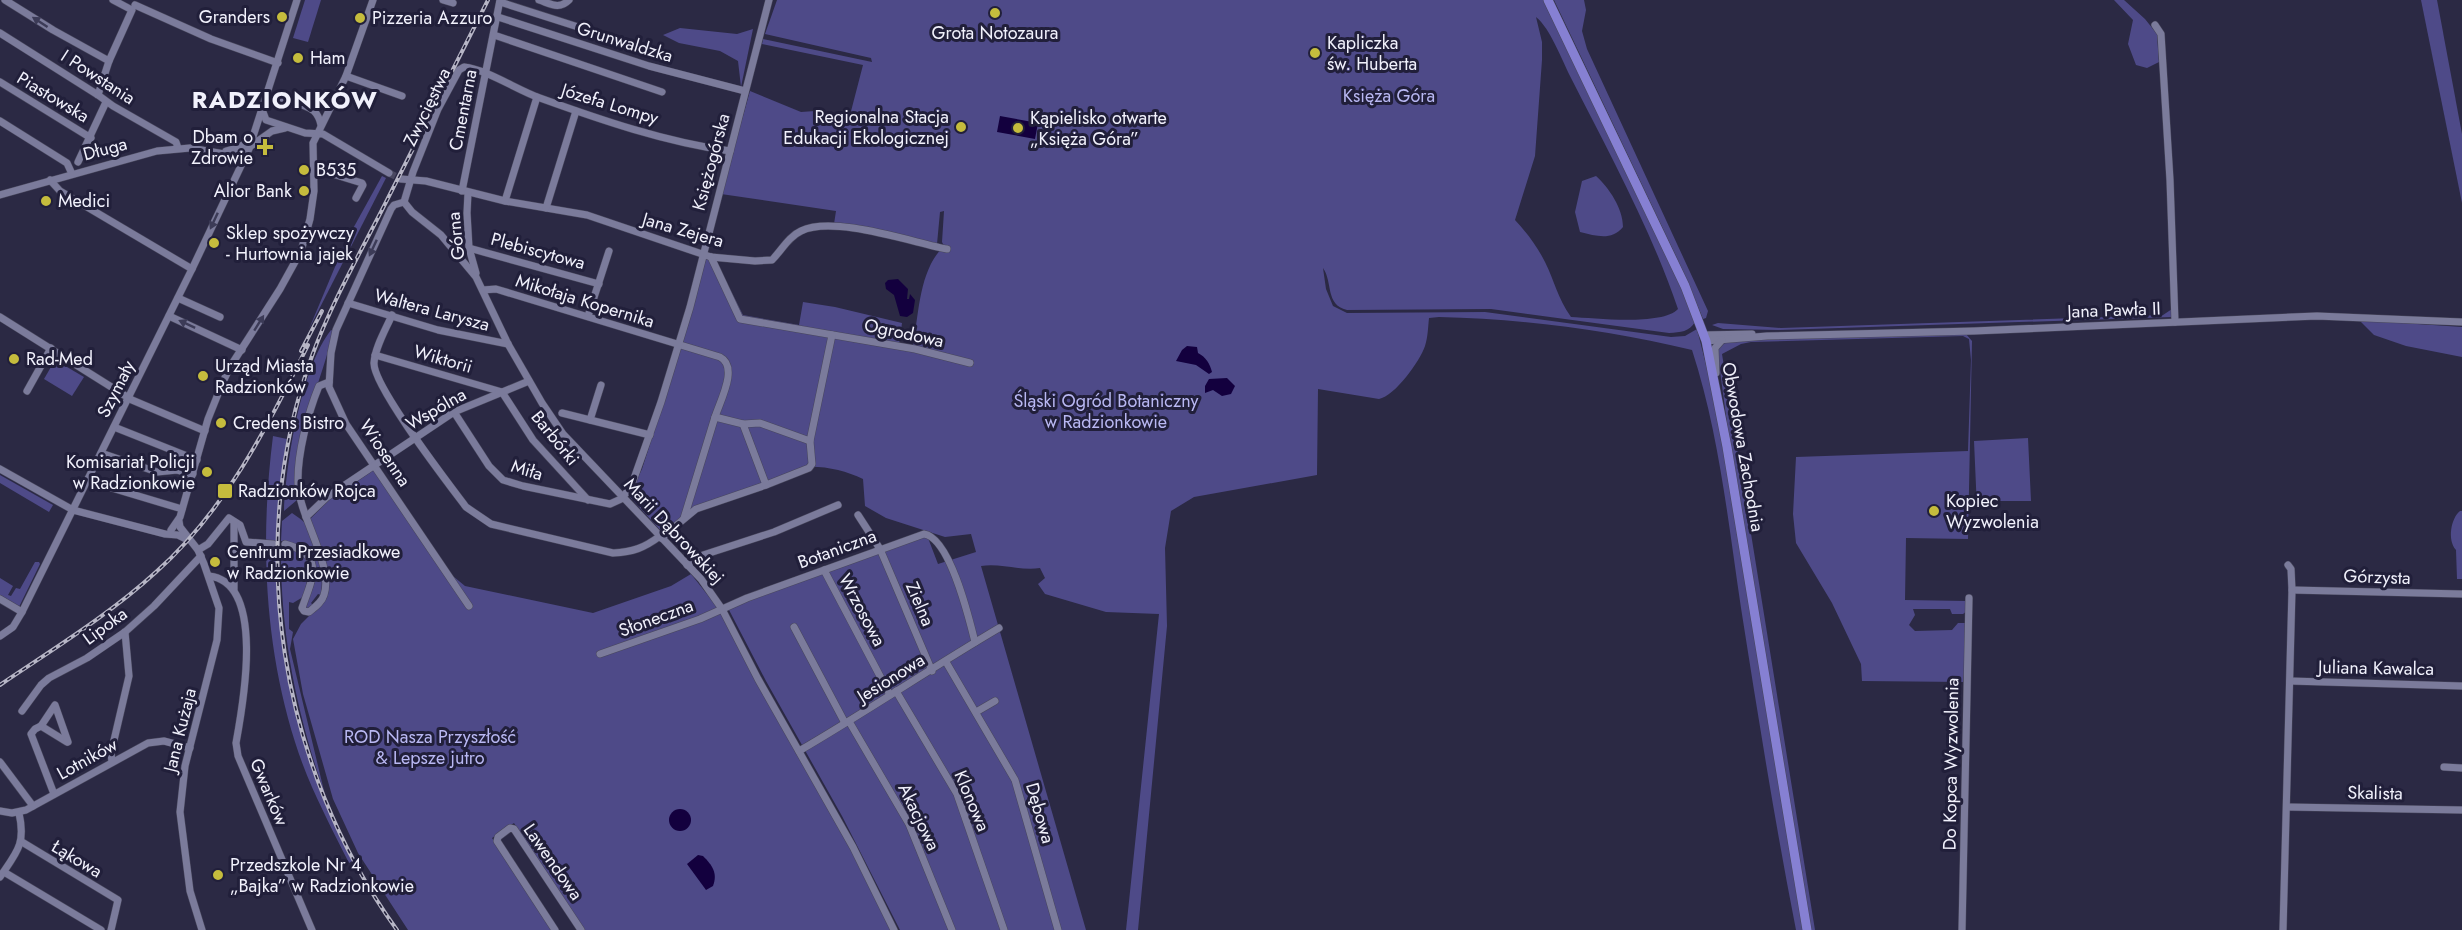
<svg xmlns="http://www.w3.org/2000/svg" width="2462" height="930" font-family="Jost,sans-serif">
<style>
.green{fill:#4e4a88;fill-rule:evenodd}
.water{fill:#13003e}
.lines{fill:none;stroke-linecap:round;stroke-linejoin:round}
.minor-tunnel{stroke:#494760;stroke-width:7;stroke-dasharray:7 3.5;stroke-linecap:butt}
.minor-casing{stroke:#48475c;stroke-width:8}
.major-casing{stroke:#48475c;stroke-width:10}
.minor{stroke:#7b7b9b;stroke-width:7}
.major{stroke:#8680d3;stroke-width:9}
.rail-casing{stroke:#b7b6c6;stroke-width:4}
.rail{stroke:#211f3a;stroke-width:1.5;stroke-dasharray:4.5;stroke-linecap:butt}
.oneway{fill:#3c3b57}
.poi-dot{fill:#c5bc3d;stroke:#211f3a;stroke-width:2}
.labels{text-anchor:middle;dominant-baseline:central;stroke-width:6;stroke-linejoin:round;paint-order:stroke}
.poi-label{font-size:18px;fill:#f1f1fc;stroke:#211f3a;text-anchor:start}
.street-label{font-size:18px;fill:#f1f1fc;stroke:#211f3a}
.park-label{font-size:18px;fill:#b9b8f3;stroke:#211f3a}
.district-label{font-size:24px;font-weight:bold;letter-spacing:1.5px;fill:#f1f1fc;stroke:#211f3a}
</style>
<rect width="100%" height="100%" fill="#2b2944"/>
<!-- green -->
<g class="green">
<polygon points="305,0 321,0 308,42 293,38"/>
<path d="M777,0H1543L1672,266L1695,322C1689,332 1681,332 1669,333L1491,309L1347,310C1325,305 1333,282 1323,268L1326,289L1333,306L1347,313L1485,312L1671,337L1685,336L1697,329L1717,408L1803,930H1796C1775,823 1758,716 1741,608C1728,521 1719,433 1692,350C1609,330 1525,319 1439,317L1429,318C1428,327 1428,337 1425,346C1420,361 1395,396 1379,399L1318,389L1317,475L1194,497L1171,511L1165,548L1167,626L1138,930H1126L1159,614L1106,612L1045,594L1038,584L1045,578L1040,568C1020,571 1001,563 981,566L1086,930H900L842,816L766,681L728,608L925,537L928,538L938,564L976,552L971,534L945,537L886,518L865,506L863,479C846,471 826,466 806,467L680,519L662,532L630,497V493L642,469L691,315L706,259H715L743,315L799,325L803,302L835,307L902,323L899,344L913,346C919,313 919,270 944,246L942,242L944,211L940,212L937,244L834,224L836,211L721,194L750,91L801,112L815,111L849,119L863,65L762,44L763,39L872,62L871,58L765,34ZM1536,17C1550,28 1562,60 1570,76C1608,151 1651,229 1678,309C1662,326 1595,318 1571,317C1557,297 1555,282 1545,262C1537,246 1527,233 1515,220L1535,156L1542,60V42Z"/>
<polygon points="1554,0 1584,0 1586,10 1582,31 1587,49 1708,311 1706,318 1703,319 1682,269"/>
<polygon points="2114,0 2124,0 2145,19 2157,34 2159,62 2147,68 2136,65 2128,44 2133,20"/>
<polygon points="2421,0 2437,0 2462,134 2462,203"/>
<polygon points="680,28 737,34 753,29 741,87 738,61 720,51 679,43 663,35"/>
<polygon points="382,176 386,178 309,329 345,243"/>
<path d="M1596,176C1609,188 1623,208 1623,227C1611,241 1597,236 1580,232L1575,212L1582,181Z"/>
<polygon points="2172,309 2172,317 1779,330 1723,329 1712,325 1718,323 1781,328 2163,315"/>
<polygon points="2359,320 2462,327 2462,357 2406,346 2374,335"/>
<path d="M331,330L333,331C326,365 312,396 304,430C299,452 299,477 297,500L284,511C286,463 301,368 331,330Z"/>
<polygon points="1966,334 1972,341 1968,539 1906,538 1905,600 1967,601 1967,611 1963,614 1952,614 1950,609 1913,609 1915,615 1909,625 1915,631 1952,630 1958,623 1965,623 1965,667 1963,682 1862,681 1861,664 1832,603 1796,543 1793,514 1796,457 1968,451 1971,360 1969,339 1963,336 1751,342 1741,344 1722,354 1815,930 1810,930 1728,431 1717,348 1724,343 1757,339"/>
<polygon points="55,360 84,377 72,396 44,379"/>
<path d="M273,436L287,439C260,588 285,726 352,861L349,863C329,823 308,784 295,742C264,643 260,539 273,436Z"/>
<polygon points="2028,438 2031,501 1988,501 1982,503 1977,509 1974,441"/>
<polygon points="374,470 437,563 465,586 593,613 671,586 691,574 718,608 846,839 891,930 584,930 514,823 492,838 552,930 408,930 358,853 333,799 303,694 293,639 301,624 327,598 329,576 310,519 329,500"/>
<polygon points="0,475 53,505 49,512 0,483"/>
<path d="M2460,511H2462V579H2457L2456,550C2447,540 2451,518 2460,511Z"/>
<path d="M292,513C296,516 301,519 304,522C316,533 325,580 321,595L318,594L311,603L313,605L310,609L305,608C308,599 313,590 315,581C317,562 299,542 281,541L282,521Z"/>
<path d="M281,547C316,548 310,572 303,597L293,603L289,602V629L293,632L290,649L325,795C297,714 280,634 281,547Z"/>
<polygon points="35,562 39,562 40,564 19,607 0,595 0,578 13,586 8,595 11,596 16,588 20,589"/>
</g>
<!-- water -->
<g class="water">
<polygon points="1000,116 1038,123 1035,139 997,132"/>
<polygon points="898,279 908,289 907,299 909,299 910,294 915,300 913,313 907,317 900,316 894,295 886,289 885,283 888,280"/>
<path d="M1187,346L1197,347L1198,353C1206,357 1210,364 1212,372L1209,374L1196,365L1176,361L1182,350Z"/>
<polygon points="1227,378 1235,386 1231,394 1222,396 1213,390 1205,393 1205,386 1209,379"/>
<circle cx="680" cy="820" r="11"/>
<path d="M698,855L703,856C712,865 718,873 713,886L706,890L687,864Z"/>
</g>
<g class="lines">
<!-- minor-tunnel -->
<polyline class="minor-tunnel" points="389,173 401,179"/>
<defs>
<g id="minor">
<polyline points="5,0 53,30 109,61"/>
<polyline points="443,0 453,3"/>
<path d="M539,0C551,4 559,10 569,0"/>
<polyline points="500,2 647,49"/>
<polyline points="135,5 211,39 278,63"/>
<polyline points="498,17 649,66 745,91"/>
<polyline points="2155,25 2161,34 2170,180 2175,322"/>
<polyline points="0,33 98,95 113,106 176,142 178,148"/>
<polyline points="494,35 662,92"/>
<polyline points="346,76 402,96"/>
<polyline points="0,82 91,138"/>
<polyline points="98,95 109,61 132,10 113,0"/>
<path d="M266,103C275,97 305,104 314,111C318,115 320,120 321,125"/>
<polyline points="263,112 266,120 305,133 323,134 389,173"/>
<polyline points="0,121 67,163 72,174"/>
<polyline points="226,151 240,147 253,138"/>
<path d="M730,151C665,142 601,120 540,98C519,91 486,69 464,67L459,70L438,109L413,172L404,202L412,212L441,235L476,277L508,344L542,403L563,434L701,579L722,609L758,679L853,847L894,930"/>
<polyline points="78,162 106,102"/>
<polyline points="313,168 362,183 363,185 356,198"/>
<path d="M401,179L426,181L505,201L587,215L711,257L755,261L772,260C782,250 788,237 801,231C833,215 911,242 947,249"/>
<polyline points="50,180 60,191 192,269"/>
<polyline points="462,191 500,0"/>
<polyline points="468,193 467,213 469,248 476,273"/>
<polyline points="0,195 157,151 190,148 230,155 241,153 272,131 285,128"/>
<polyline points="505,201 537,97"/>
<polyline points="404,202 394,205 391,209 336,330 331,353 329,387 346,424 469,606"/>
<polyline points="546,208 576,111"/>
<polyline points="469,248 599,284"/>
<polyline points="711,257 740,319 915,349 970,363"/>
<path d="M483,290L496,289L720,357C739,367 720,401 715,417L743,424L760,423L810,441"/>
<polyline points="178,298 220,317"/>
<polyline points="348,303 438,330 508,344"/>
<path d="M392,315C386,329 375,347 374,363C373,386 448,483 466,507L491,524L613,553C633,552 644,548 660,536"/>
<polyline points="169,316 242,350"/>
<polyline points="588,316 609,251"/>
<polyline points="0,317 132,400 205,431"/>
<polyline points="1704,335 1752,334"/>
<polyline points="1706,341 1767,336 1974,331 2317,316 2462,322"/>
<polyline points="375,355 502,392 533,440 588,500"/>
<polyline points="1716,373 1715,348 1722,340"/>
<polyline points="27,391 51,348"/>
<polyline points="454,412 489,466 503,480 523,486 610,504 621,499 631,487 661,402 690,307 769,0"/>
<polyline points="562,413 650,435"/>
<polyline points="590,420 601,385"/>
<polyline points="743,424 766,485 809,468 812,464 810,441 832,335"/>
<polyline points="114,427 197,460"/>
<polyline points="101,453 157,472 177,470 193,474"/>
<polyline points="0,469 73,510 165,534 178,535 186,539"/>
<polyline points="88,479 105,486 182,509"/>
<polyline points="858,515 880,549 932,671"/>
<polyline points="306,517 327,497 454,412 529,381"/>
<polyline points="684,518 715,417"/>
<polyline points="179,521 180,527 198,550 204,564 219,608 217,640 185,766 180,812 190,891 202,930"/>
<polyline points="171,530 180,517 208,419 222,384 230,367 280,289 301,251 310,219 314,191 313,143 346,76 373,0"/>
<polyline points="661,538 696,509 766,485"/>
<path d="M285,544C326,555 312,579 302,608L304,611L309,612C315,607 322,602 324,595C334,566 299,516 298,484C297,454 308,413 319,386L329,382"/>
<polyline points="198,550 208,544 229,518 240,525 246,542 273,544"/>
<polyline points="687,565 697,557 774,532 838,505"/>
<polyline points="824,570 890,695"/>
<path d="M209,576C266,582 243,705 236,743L238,756L312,930"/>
<polyline points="234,589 234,522"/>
<polyline points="2292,590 2462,594"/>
<polyline points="0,599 22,612"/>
<polyline points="794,627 845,723"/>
<polyline points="0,636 13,627 22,612 192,269 249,149 297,0"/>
<path d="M600,654L700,619L747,598L924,534C950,538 969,618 975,642"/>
<polyline points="946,662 1015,780 1058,930"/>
<polyline points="2290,681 2462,686"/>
<polyline points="896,691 957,794 1004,930"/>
<polyline points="22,711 41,685 49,678 87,658 125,632 154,606 201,556"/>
<polyline points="976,712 995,701"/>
<polyline points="850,723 909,824 952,930"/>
<polyline points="41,726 67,742"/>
<path d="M799,751C866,712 931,668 999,628"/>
<polyline points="0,762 33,806"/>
<polyline points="112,762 111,753 129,676 125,632"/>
<polyline points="2444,767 2462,768"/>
<polyline points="54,794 31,734 35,729 41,726 55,705 68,742"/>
<polyline points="2287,807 2462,810"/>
<polyline points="0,811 12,813 26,810 148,743 164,741 190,748"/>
<polyline points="22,842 118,900 111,930"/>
<polyline points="4,872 101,930"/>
<path d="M0,877C17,852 26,844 19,813"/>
<polyline points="555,930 497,841 498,837 510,828 514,829 581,930"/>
<polyline points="1962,930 1969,598"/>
<polyline points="2283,930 2292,590 2291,569 2288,565"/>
</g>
<polyline id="major" points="1548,0 1685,286 1706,341 1727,447 1807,930"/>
</defs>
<!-- minor casing -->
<use href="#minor" class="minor-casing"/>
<!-- major casing -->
<use href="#major" class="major-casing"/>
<!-- minor -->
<use href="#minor" class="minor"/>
<!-- major -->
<use href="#major" class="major"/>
<defs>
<g id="rail">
<polyline points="301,351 322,311"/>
<path d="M0,685C53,649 109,615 156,572C226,510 267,427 308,345"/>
<path d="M397,930C280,768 243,545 312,356C331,304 359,255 384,206C419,138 453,68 488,0"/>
</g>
</defs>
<!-- rail casing -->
<use href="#rail" class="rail-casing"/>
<!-- rail -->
<use href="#rail" class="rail"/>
</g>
<!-- one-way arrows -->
<defs><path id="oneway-solid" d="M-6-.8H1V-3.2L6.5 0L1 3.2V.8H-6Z" transform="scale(1.5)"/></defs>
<g class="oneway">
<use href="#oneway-solid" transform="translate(40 22) rotate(-147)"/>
<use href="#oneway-solid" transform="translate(214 221) rotate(115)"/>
<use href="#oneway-solid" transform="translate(373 248) rotate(115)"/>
<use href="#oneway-solid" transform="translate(259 323) rotate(-58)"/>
<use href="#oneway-solid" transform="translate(187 324) rotate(-155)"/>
</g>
<!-- markers -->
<g class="poi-dot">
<circle cx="995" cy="13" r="6"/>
<circle cx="282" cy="17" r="6"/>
<circle cx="360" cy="18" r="6"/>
<circle cx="1315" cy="53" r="6"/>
<circle cx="298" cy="58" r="6"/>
<circle cx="961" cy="127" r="6"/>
<circle cx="1018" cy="128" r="6"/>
<path d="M262 138h6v6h6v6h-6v6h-6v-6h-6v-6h6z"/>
<circle cx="304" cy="170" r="6"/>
<circle cx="304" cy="191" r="6"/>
<circle cx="46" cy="201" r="6"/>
<circle cx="214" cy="243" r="6"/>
<circle cx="14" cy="359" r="6"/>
<circle cx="203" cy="376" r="6"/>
<circle cx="221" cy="423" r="6"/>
<circle cx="207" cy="472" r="6"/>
<rect x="217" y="483" width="16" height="16" rx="3"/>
<circle cx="1934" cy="511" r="6"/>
<circle cx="215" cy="562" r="6"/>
<circle cx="218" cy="875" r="6"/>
</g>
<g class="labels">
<!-- poi labels -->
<g class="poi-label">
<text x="270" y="17" text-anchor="end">Granders</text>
<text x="372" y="18">Pizzeria Azzuro</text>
<text x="995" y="33" text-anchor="middle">Grota Notozaura</text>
<text x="1327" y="43">Kapliczka<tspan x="1327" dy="21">św. Huberta</tspan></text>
<text x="310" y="58">Ham</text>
<text x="949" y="117" text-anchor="end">Regionalna Stacja<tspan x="949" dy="21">Edukacji Ekologicznej</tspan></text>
<text x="1030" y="118">Kąpielisko otwarte<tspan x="1030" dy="21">„Księża Góra”</tspan></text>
<text x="253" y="137" text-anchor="end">Dbam o<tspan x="253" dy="21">Zdrowie</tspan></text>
<text x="316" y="170">B535</text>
<text x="292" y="191" text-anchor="end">Alior Bank</text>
<text x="58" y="201">Medici</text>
<text x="226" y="233">Sklep spożywczy<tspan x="226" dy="21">- Hurtownia jajek</tspan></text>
<text x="26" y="359">Rad-Med</text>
<text x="215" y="366">Urząd Miasta<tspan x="215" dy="21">Radzionków</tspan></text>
<text x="233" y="423">Credens Bistro</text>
<text x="195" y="462" text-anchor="end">Komisariat Policji<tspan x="195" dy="21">w Radzionkowie</tspan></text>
<text x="238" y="491">Radzionków Rojca</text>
<text x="1946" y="501">Kopiec<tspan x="1946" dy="21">Wyzwolenia</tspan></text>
<text x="227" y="552">Centrum Przesiadkowe<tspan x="227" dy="21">w Radzionkowie</tspan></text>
<text x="230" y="865">Przedszkole Nr 4<tspan x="230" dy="21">„Bajka” w Radzionkowie</tspan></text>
</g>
<!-- street labels -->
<g class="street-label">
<text transform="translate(625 42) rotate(17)">Grunwaldzka</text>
<text transform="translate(98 77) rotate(33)">I Powstania</text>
<text transform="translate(53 97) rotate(31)">Piastowska</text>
<text transform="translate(610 104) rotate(17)">Józefa Lompy</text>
<text transform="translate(427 107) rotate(-64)">Zwycięstwa</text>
<text transform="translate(463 110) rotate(-79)">Cmentarna</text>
<text transform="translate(105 149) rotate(-15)">Długa</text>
<text transform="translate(711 162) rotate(-75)">Księżogórska</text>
<text transform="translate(683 230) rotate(16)">Jana Zejera</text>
<text transform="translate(456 236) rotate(-96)">Górna</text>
<text transform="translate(538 251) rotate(15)">Plebiscytowa</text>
<text transform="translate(585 301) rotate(17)">Mikołaja Kopernika</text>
<text transform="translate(432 310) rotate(15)">Waltera Larysza</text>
<text transform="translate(2114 310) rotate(-2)">Jana Pawła II</text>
<text transform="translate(904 333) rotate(12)">Ogrodowa</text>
<text transform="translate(443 359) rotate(16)">Wiktorii</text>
<text transform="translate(116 389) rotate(-63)">Szymały</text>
<text transform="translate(436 409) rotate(-30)">Wspólna</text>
<text transform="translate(555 438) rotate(51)">Barbórki</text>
<text transform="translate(1743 447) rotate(80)">Obwodowa Zachodnia</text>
<text transform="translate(385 453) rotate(56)">Wiosenna</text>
<text transform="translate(527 470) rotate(17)">Miła</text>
<text transform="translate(674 531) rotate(47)">Marii Dąbrowskiej</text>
<text transform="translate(837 549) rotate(-20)">Botaniczna</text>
<text transform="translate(2377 577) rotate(2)">Górzysta</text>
<text transform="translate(920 604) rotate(67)">Zielna</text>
<text transform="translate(862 610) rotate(62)">Wrzosowa</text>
<text transform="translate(656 618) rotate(-20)">Słoneczna</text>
<text transform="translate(105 626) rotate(-36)">Lipoka</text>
<text transform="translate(2376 668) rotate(1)">Juliana Kawalca</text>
<text transform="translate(891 678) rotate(-32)">Jesionowa</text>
<text transform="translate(180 730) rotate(-76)">Jana Kużaja</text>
<text transform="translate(87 759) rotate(-29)">Lotników</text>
<text transform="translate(1951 764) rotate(-89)">Do Kopca Wyzwolenia</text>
<text transform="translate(269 792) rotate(67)">Gwarków</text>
<text transform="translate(2375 793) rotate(1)">Skalista</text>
<text transform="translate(972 801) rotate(67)">Klonowa</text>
<text transform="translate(1040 813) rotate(74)">Dębowa</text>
<text transform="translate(919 817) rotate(64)">Akacjowa</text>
<text transform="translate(77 859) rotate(31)">Łąkowa</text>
<text transform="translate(553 862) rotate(55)">Lawendowa</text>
</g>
<!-- park labels -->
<g class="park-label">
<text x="1389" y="96">Księża Góra</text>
<text x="1106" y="401">Śląski Ogród Botaniczny<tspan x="1106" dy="21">w Radzionkowie</tspan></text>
<text x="430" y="737">ROD Nasza Przyszłość<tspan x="430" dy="21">&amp; Lepsze jutro</tspan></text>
</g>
<!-- district labels -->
<g class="district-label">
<text x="285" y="99">RADZIONKÓW</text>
</g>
</g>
</svg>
